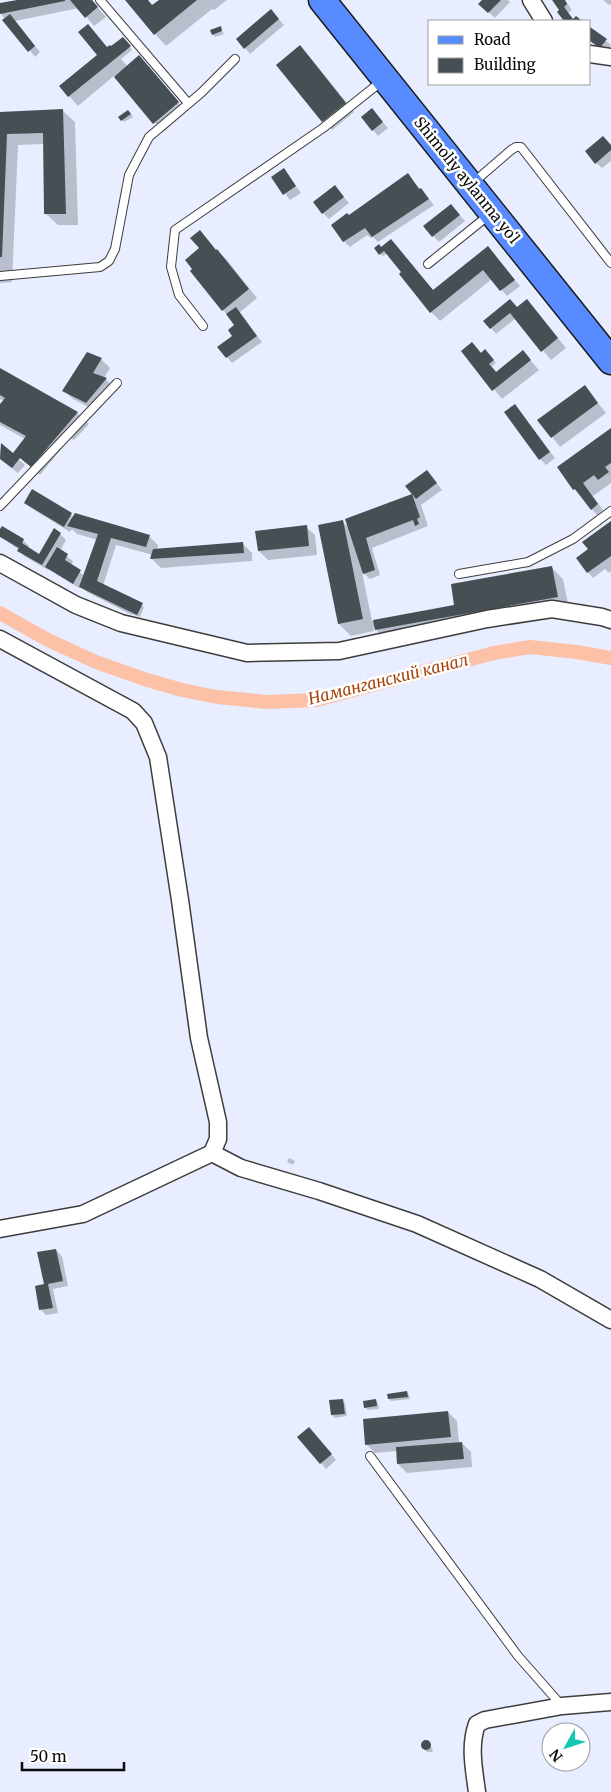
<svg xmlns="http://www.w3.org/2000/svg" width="611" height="1792" font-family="Merriweather,serif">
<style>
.shadow{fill:#0003}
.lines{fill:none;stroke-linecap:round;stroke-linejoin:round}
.canal{stroke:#fcc1a7;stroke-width:14}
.building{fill:#464f54}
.lane-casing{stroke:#3d3d3d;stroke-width:10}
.street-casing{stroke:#3d3d3d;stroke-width:19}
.primary-casing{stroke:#1b1b1b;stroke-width:29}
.lane{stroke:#fff;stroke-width:8}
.street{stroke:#fff;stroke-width:16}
.primary{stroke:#588bff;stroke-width:26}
.labels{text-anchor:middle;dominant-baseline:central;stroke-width:5;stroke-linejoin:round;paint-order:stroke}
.street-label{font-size:15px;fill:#0a0a0a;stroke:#fff}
.water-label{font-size:16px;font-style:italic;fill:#a6440a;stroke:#fff}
</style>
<rect width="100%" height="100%" fill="#e8eeff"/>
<!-- shadow -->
<g class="shadow">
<polygon points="23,0 91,0 106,17 94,26 79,8 15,21 40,52 35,57 1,14 0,5"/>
<polygon points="127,0 148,0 153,7 161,0 227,0 214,10 212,9 166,46 155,34"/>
<polygon points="484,0 508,0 510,2 495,18 480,4"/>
<polygon points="553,0 565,0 572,10 568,13 573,20 576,18 580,21 566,21 559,12 561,10"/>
<polygon points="603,0 611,0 611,4 609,5"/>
<polygon points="277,17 284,25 250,54 245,48"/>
<polygon points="220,28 224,34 215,37 213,34"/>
<polygon points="590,28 611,45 606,53 590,41"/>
<polygon points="125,41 132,50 121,59 128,67 148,66 186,112 163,132 115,75 78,106 60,86 107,48"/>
<polygon points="309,56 354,112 332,130 277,65"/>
<polygon points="63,111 75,122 78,225 58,225 46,214 44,144 18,145 12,282 0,283 0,113"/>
<polygon points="131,114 133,117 124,122 122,120"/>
<polygon points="377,116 388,128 378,136 373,130"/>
<polygon points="611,146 611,161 602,168 596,163"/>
<polygon points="284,170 301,193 290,200 273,177"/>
<polygon points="408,175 434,205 378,242 373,237 371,238 367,235 350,247 344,241 349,215"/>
<polygon points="335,187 349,203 329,219 323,213"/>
<polygon points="457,212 465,221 439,242 425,227"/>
<polygon points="379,246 412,265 434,291 488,247 520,286 507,296 492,279 440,321 431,312 388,253 383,256 376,249"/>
<polygon points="216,251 217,251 226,259 257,298 239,313 262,342 232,363 219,347 234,336 236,325 223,310"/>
<polygon points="517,308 535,310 566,348 551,360 516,318 496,334 485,321"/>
<polygon points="463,351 488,353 496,363 492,366 497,373 523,352 539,370 502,399"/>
<polygon points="101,359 110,368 104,378 115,388 96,411 73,399 64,391"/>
<polygon points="0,369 77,413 89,424 74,440 70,438 40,475 23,460 25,439 0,425 0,406 4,401 0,399"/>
<polygon points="585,387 606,413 560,447 539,420"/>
<polygon points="520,412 555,458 546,465 540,459"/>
<polygon points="611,430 611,483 593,496 603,510 597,515 574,489"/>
<polygon points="1,445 25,465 18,473 0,459"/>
<polygon points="432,477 442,490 421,505 428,526 372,548 380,575 370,579 362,572 372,621 456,606 551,567 563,579 569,609 382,635 373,627 374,631 351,636 339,624 343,522 350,529 347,520 414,495"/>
<polygon points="32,491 74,517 149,536 158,545 157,550 243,544 252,553 252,561 161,568 152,559 153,555 116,545 103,586 144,607 140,617 132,614 132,615 87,592 81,586 79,588 49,569 48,570 24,556 19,550 0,536 0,531 23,540 29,546 28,548 40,555 60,534 66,540 60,551 73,561 71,566 85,576 98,540 77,534 72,529 70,532 31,508 25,502"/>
<polygon points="611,523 611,571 609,573 605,569 593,578 588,572 590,550"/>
<polygon points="306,527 315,535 317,555 268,560 259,551"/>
<polygon points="289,1158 295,1161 293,1165 287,1162"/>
<polygon points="56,1250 62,1256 68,1286 53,1289 58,1313 46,1315 41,1310 45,1285"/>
<polygon points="407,1392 409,1395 410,1399 391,1401 389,1399"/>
<polygon points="342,1400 345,1403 347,1416 335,1418 332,1415"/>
<polygon points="376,1400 378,1403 379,1409 368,1410 365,1407"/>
<polygon points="448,1412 457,1421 459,1443 462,1443 471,1452 472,1467 407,1473 398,1464 397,1451 375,1453 366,1444"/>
<polygon points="315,1435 336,1460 326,1469 321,1463"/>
<polygon points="425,1742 430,1745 433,1750 432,1752 427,1752 424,1749 422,1745"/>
</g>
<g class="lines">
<!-- canal -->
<polyline class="canal" points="0,613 48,640 96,662 147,680 182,690 217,697 267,702 316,700 494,653 530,647 577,652 611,658"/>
</g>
<!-- building -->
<g class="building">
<polygon points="17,0 65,0 65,1 0,14 0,3"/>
<polygon points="70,0 92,0 98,7 85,18"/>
<polygon points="125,0 148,0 152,5 159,0 197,0 154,35"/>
<polygon points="482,0 501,0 488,13 478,4"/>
<polygon points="552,0 565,0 567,4 564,7 573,19 576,16 582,21 564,21 557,12 559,10"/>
<polygon points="271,9 279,19 244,49 236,39"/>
<polygon points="10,14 35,46 28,52 2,20"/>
<polygon points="88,24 107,47 110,45 111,46 123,37 131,46 68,97 59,86 97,55 78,32"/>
<polygon points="221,26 222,31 212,35 210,30"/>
<polygon points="590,27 607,39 600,48 590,41"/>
<polygon points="300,45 346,103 322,122 276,65"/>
<polygon points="139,55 179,102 153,124 114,77"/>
<polygon points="372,108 383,122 372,131 361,117"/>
<polygon points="63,109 66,214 44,214 43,133 7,134 2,257 0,257 0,112"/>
<polygon points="128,110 131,114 121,121 118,117"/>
<polygon points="603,136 611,145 611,150 595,164 585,151"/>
<polygon points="284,168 296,186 283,195 271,177"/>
<polygon points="408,173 419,189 421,188 429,199 372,237 365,228 343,242 331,225 347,213 349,215"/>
<polygon points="335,185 344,197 322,214 313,202"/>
<polygon points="451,204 460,215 432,237 423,226"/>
<polygon points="200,230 216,250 217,249 249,289 222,311 190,271 192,269 185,260 199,248 190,238"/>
<polygon points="391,239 433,290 488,246 515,280 500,291 483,270 430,313 399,274 401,272 384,251 379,255 374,248 379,244 381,247"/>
<polygon points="510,299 517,307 527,299 558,338 541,352 510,313 490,329 483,321"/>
<polygon points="236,307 257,336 226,358 217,347 232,336 228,330 234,325 226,314"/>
<polygon points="472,342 481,353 485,349 494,360 489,364 496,372 523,350 531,360 492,391 461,351"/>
<polygon points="87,352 102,358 93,373 107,378 86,403 62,391"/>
<polygon points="0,368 78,412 31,467 20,458 12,468 0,459 1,443 13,453 26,436 0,422 0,404 5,398 0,395"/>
<polygon points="585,385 598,403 551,438 537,420"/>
<polygon points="515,404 550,452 539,460 504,412"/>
<polygon points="611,428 611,463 605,467 609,472 598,480 594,475 583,483 598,504 591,510 575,489 573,490 557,467"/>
<polygon points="427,470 437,483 416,499 405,486"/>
<polygon points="32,489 72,513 64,527 24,503"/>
<polygon points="412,494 420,517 417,519 419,524 415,526 413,520 366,538 375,570 363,574 345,519"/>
<polygon points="75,513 150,535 146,547 111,538 97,581 143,603 137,615 79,587 98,534 67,526"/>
<polygon points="343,520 363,619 338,624 318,525"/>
<polygon points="611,521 611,556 587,573 576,558 588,549 582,542"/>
<polygon points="307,525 309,546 258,551 255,531"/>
<polygon points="2,526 24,539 22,543 39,554 54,528 61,533 42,565 17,551 19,548 0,537 0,529"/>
<polygon points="243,542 244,553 150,559 153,549"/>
<polygon points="57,547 68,554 65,560 81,570 73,584 45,567"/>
<polygon points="552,566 558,597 375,630 373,620 454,605 451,584"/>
<polygon points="56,1249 63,1281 48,1284 53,1308 39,1310 35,1286 44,1284 37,1252"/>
<polygon points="407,1391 408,1397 388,1399 387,1394"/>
<polygon points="343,1399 345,1414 331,1415 329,1400"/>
<polygon points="376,1399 377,1406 364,1408 363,1401"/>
<polygon points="448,1411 451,1437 365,1445 363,1419"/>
<polygon points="309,1427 332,1454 320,1464 297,1437"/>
<polygon points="462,1442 464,1459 397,1464 396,1447"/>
<circle cx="426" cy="1745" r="5"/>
</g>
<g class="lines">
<defs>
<g id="lane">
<polyline points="100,0 188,103"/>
<polyline points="474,182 511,150 516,147 521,147 611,263"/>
<polyline points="428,264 489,215"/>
<polyline points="0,276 100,267 109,261 115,249 129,175 149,137 201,93 235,59"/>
<polyline points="203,326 179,295 171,267 175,230 323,128 382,81"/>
<polyline points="0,506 117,383"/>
<polyline points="459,574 528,562 573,539 611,511"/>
<polyline points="370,1456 518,1656 562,1706"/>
</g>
<g id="street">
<polyline points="531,0 544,21"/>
<polyline points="590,54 611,57"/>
<polyline points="0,563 76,605 121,623 247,653 339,651 487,619 552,609 602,617 611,620"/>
<polyline points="0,639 133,711 144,723 158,757 180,900 199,1038 218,1122 218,1139 212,1153 83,1214 0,1229"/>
<polyline points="212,1153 241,1168 319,1191 417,1224 540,1279 611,1320"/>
<path d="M477,1792C474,1769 469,1746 477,1724L485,1720L562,1706L611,1702"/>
</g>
<polyline id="primary" points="322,0 611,361"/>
</defs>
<!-- lane casing -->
<use href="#lane" class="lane-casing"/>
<!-- street casing -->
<use href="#street" class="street-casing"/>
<!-- primary casing -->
<use href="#primary" class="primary-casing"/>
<!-- lane -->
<use href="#lane" class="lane"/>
<!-- street -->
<use href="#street" class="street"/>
<!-- primary -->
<use href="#primary" class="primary"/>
</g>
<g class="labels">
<!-- street labels -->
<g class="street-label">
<text transform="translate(467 180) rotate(51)">Shimoliy aylanma yoʻl</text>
</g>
<!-- water labels -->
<g class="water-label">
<text transform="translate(388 679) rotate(-14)">Наманганский канал</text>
</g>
</g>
<!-- legend -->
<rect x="428" y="20" width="162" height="65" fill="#ffffff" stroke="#9d9d9d"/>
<rect x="438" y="36" width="25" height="8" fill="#588bff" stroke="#9d9d9d"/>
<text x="474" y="45" font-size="15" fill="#0a0a0a">Road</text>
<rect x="438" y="58" width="25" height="15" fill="#464f54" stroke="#9d9d9d"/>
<text x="474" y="70" font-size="15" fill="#0a0a0a">Building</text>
<!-- north arrow -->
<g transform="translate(566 1747) rotate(230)"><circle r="24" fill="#ffffff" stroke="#9d9d9d"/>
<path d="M0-4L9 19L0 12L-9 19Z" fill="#17c6b2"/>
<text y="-8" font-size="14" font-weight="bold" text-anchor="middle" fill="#0a0a0a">N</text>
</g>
<!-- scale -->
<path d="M22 1762v8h102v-8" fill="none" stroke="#0a0a0a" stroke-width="2.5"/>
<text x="30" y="1762" font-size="15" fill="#0a0a0a" stroke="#ffffff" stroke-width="4" paint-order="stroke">50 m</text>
</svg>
